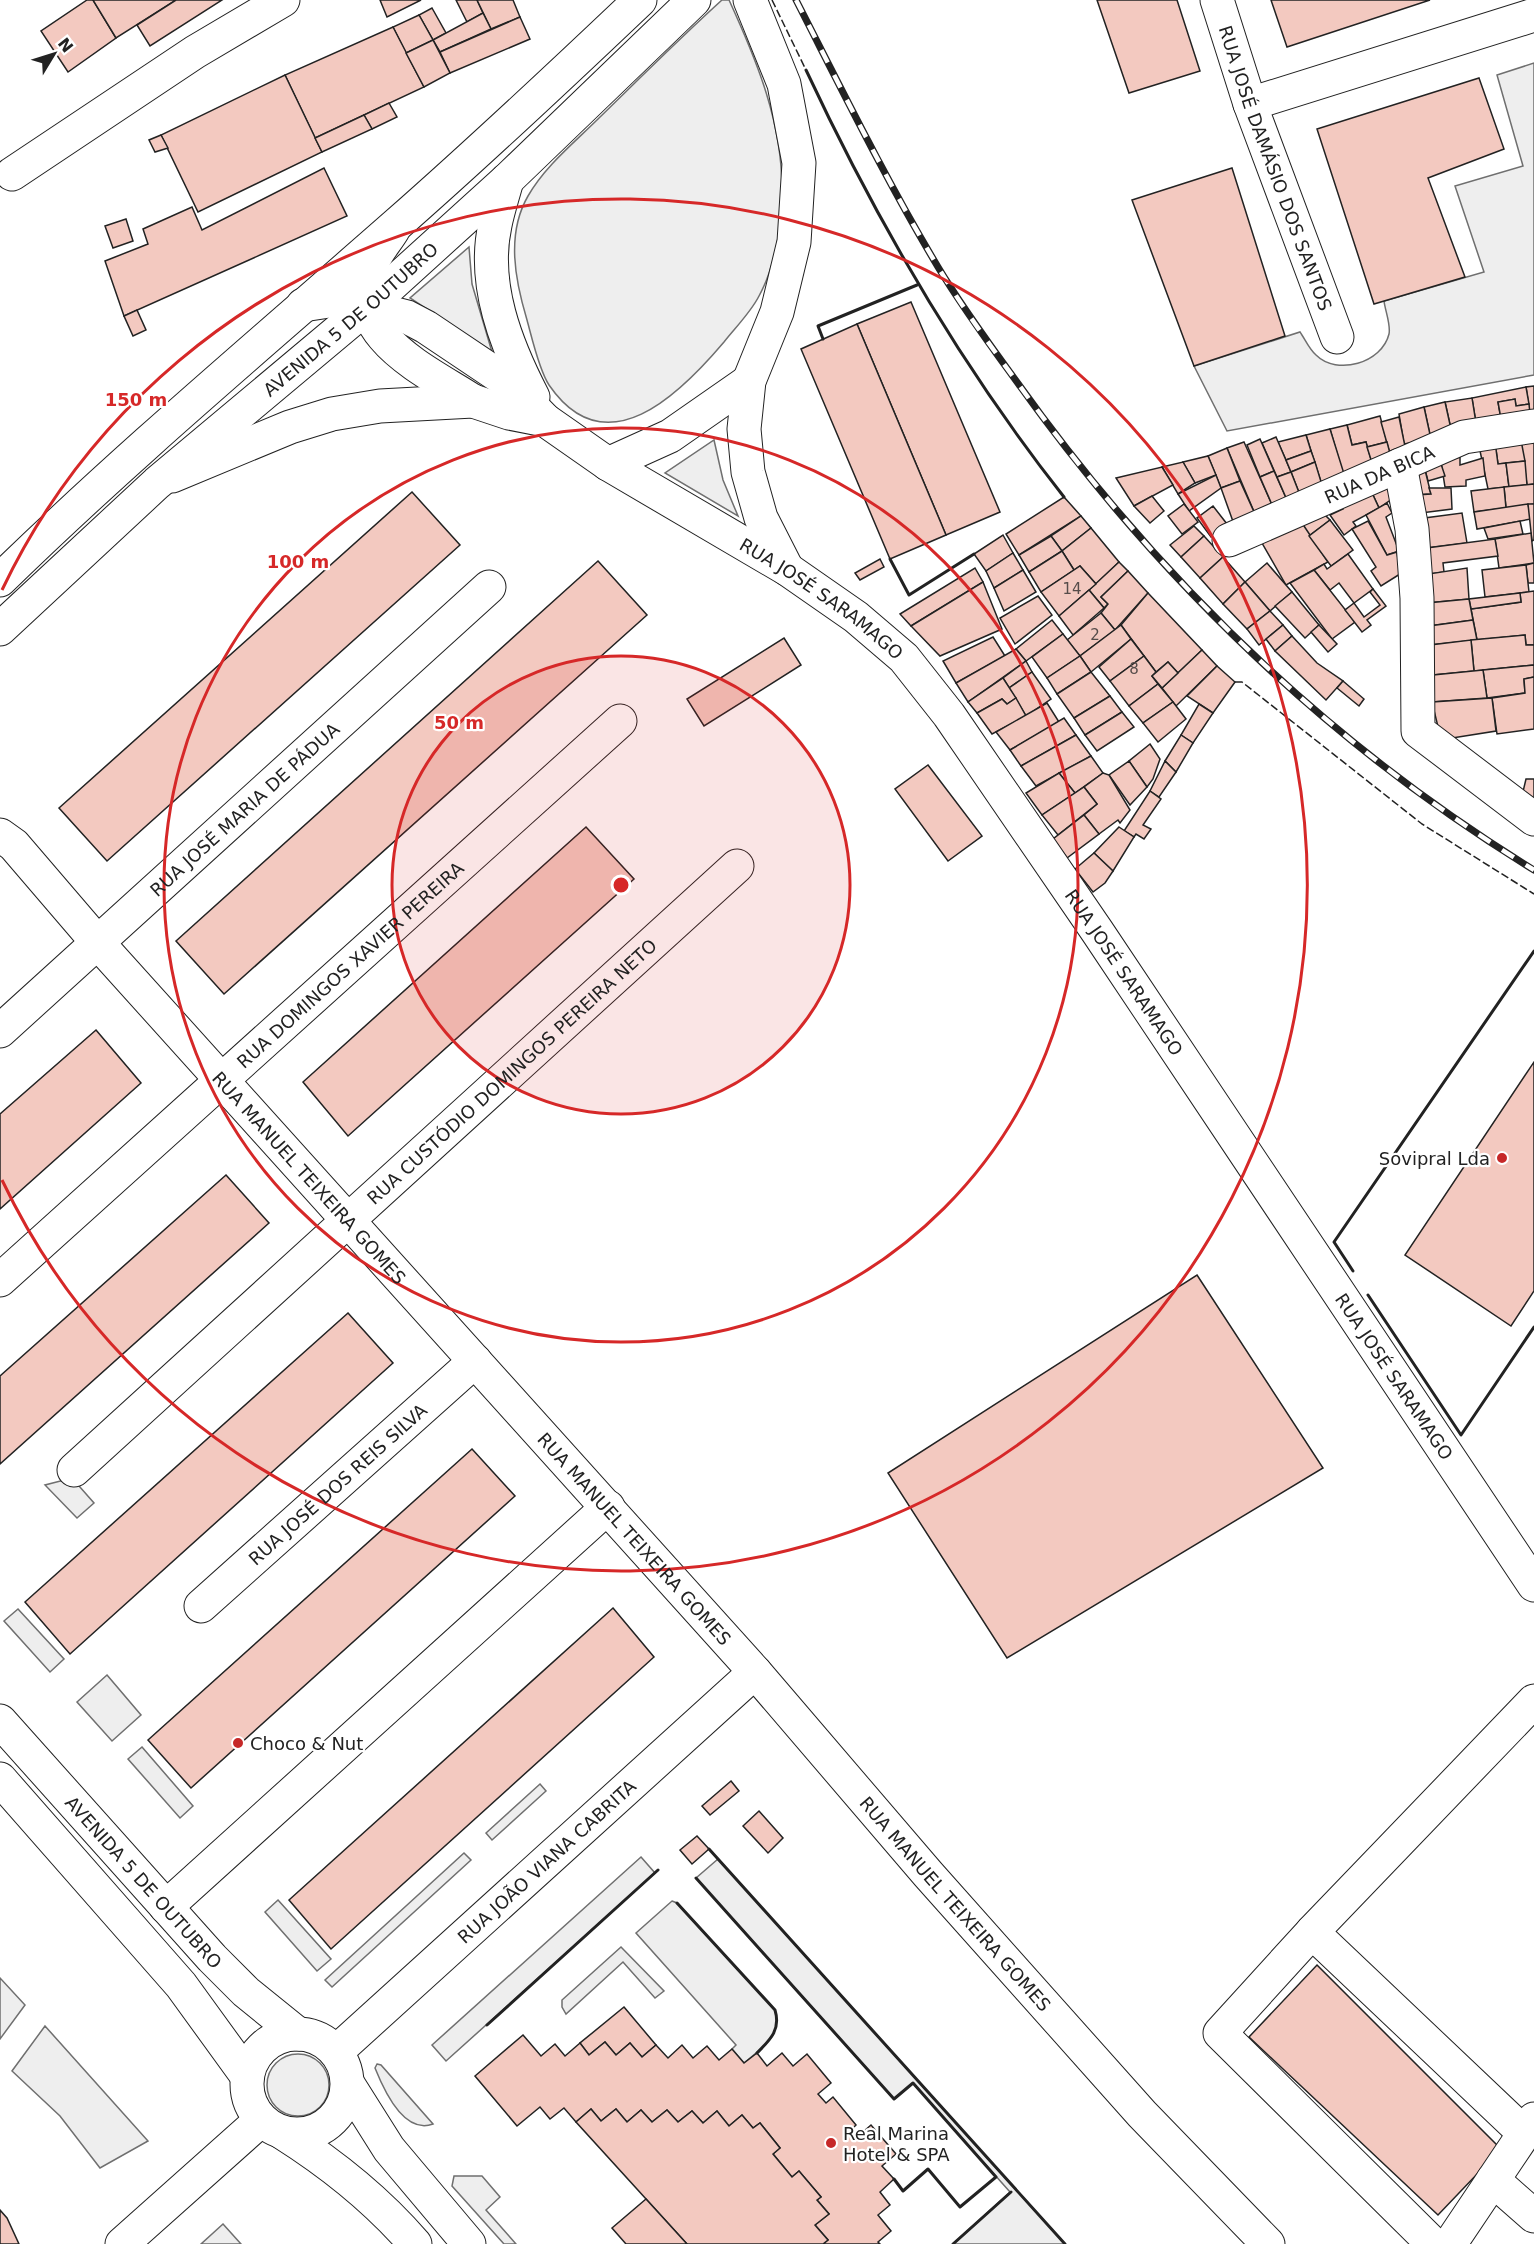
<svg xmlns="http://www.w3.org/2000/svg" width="1534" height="2244" font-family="'DejaVu Sans',sans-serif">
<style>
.green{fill:#eee;stroke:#6f6f6f;stroke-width:1.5}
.building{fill:#f3c9c0;stroke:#222;stroke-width:1.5}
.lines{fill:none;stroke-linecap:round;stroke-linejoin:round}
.minor-casing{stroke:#222;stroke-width:35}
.major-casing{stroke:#222;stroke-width:35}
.minor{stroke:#fff;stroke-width:33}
.major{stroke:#fff;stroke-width:33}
.rail-casing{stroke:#222;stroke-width:7}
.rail{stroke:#fff;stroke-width:4.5;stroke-dasharray:14;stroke-linecap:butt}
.fence{stroke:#222;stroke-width:1.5;stroke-dasharray:8 3;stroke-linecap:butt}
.wall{stroke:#222;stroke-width:3}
.ring{fill:none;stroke:#d62828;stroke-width:3}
.poi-dot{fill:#c62828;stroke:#fff;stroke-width:2}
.labels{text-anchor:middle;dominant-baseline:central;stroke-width:4.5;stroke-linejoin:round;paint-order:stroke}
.number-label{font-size:15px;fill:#564c4a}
.street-label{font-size:18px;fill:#222;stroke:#fff}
.poi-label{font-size:18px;fill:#222;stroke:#fff;text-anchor:start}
.centre{fill:#d62828;stroke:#fff;stroke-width:3}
.ring-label{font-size:18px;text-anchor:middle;font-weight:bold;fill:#d62828;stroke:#fff;stroke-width:4.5;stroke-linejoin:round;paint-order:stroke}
</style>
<rect width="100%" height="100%" fill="#fff"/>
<!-- green -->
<g class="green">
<path d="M722,0H729C757,61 783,124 782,193C782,226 775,267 759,296C751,312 735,328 724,342C680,394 606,468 549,385C539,370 532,338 527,320C515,280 506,234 528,196C545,166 575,142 599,118C640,78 680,38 722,0Z"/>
<path d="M1534,63V375L1227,431L1194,366L1300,332C1305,339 1309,349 1316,355C1337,376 1382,363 1389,334C1391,325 1385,310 1384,301L1484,272L1455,186L1523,166L1497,75Z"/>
<polygon points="469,247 472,284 492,352 410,298"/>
<polygon points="714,440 723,480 738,516 665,473"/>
<polygon points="72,1478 94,1503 77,1518 45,1485"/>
<polygon points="18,1609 64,1659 50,1672 4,1621"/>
<polygon points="107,1675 141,1715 112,1741 77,1702"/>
<polygon points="142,1747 193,1806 180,1818 128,1759"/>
<polygon points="540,1784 546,1791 492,1840 486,1833"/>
<polygon points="464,1853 471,1860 332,1987 325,1980"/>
<polygon points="641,1857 655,1873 446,2061 432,2045"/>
<polygon points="718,1859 1065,2244 953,2244 1010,2192 913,2083 894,2099 696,1878"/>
<polygon points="278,1900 331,1959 317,1971 265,1912"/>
<path d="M672,1901L677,1903L775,2010C783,2035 762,2048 744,2063L732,2049L736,2045L636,1933Z"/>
<polygon points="621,1947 664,1991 655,1998 623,1962 566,2014 562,2007 562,2000"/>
<polygon points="0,1978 25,2005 0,2039"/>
<polygon points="45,2026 148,2141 100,2168 60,2116 12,2071"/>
<circle cx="298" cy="2085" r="31"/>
<path d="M377,2064L381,2065L433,2124C403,2135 383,2088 375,2068Z"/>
<polygon points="454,2176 482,2176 500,2197 486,2210 516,2244 504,2244 452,2186"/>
<polygon points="223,2224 241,2244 201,2244"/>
</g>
<!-- building -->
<g class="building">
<polygon points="87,0 93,0 116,38 68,72 41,31"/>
<polygon points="93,0 176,0 116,38"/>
<polygon points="176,0 222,0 150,46 137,25"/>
<polygon points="380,0 421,0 387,17"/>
<polygon points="456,0 477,0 483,13 467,22"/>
<polygon points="477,0 513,0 520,17 491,29"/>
<polygon points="1097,0 1177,0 1200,71 1129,93"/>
<polygon points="1271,0 1430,0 1287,47"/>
<polygon points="432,8 446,33 433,40 419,15"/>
<polygon points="483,13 491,29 440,52 433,40"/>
<polygon points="419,15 433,40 406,53 393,27"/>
<polygon points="520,17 530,39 450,73 440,52"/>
<polygon points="393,27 424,87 315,138 285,75"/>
<polygon points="433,40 450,73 424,87 406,53"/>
<polygon points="285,75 322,152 198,212 161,135"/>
<polygon points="1479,78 1504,149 1428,178 1465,277 1374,304 1317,129"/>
<polygon points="389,103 397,117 372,129 364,115"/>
<polygon points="364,115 372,129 322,152 315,138"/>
<polygon points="161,135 168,148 155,152 149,140"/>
<polygon points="324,168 347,216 124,316 105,261 148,244 143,229 192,207 202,230"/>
<polygon points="1232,168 1285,336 1194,366 1132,200"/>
<polygon points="126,219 133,241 113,248 105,226"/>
<polygon points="911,302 1000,512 946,535 857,324"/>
<polygon points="137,310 146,330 133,336 124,316"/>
<polygon points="857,324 946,535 890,559 801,349"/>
<polygon points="1534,386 1534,421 1530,414 1526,387"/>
<polygon points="1526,387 1529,404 1516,406 1515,399 1498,402 1501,419 1476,423 1472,398"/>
<polygon points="1472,398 1476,423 1451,429 1445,402"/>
<polygon points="1515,399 1516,406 1529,404 1530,414 1501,419 1498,402"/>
<polygon points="1445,402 1451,429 1430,435 1424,407"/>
<polygon points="1424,407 1431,439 1404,444 1399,414"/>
<polygon points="1380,416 1387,442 1367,447 1366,442 1352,445 1347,425"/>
<polygon points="1399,417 1407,456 1392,461 1381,422"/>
<polygon points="1347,425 1352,445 1366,442 1373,466 1343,474 1330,429"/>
<polygon points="1330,429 1345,477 1322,485 1306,435"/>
<polygon points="1534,433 1534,484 1527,485 1520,435"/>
<polygon points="1306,435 1311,451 1286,460 1278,442"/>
<polygon points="1520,435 1525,461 1498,464 1495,442"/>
<polygon points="1276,437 1291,472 1277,477 1262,443"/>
<polygon points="1260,439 1274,471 1260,477 1247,445"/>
<polygon points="1244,442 1273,507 1255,514 1227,448"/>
<polygon points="1387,442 1392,461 1373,466 1367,447"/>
<polygon points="1495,442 1498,464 1506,463 1509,487 1488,489 1479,446"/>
<polygon points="1227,448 1240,481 1221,488 1208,456"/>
<polygon points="1311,451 1315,462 1291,472 1286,460"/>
<polygon points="1208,456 1216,475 1195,483 1183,462"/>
<polygon points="1460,457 1460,465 1483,458 1485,476 1466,480 1466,486 1445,487 1441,462"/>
<polygon points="1439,458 1445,476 1428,481 1423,462"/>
<polygon points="1525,461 1527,485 1509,487 1506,463"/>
<polygon points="1183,462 1195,483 1178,494 1162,467"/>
<polygon points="1315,462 1322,485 1300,495 1291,472"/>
<polygon points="1423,462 1431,494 1415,495 1410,467"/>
<polygon points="1162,467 1173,485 1134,506 1116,478"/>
<polygon points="1274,471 1287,500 1273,507 1260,477"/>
<polygon points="1291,472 1300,495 1287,500 1277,477"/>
<polygon points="1390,472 1399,521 1389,501 1379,508 1367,482"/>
<polygon points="1216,475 1221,488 1189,511 1178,494"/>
<polygon points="1240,481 1255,514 1235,527 1221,488"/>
<polygon points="1367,482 1379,508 1353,522 1356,526 1344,535 1330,515 1343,509 1335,497"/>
<polygon points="1534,484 1534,504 1506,508 1504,487"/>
<polygon points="1504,487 1506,508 1474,512 1471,491"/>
<polygon points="1429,488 1451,488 1452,509 1421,513 1415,495 1431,494"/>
<polygon points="412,492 460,545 107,861 59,808"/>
<polygon points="1152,496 1164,511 1150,523 1134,506"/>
<polygon points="1064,497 1081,516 1019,555 1006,534"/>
<polygon points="1387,503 1392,513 1386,517 1399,551 1387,555 1366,515"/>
<polygon points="1184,504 1198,522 1182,534 1168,516"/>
<polygon points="1528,504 1531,519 1477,529 1474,512"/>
<polygon points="1528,504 1534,504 1534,540 1532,541"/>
<polygon points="1213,506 1227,524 1211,537 1197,518"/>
<polygon points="1317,507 1330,520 1309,536 1300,520"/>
<polygon points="1462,513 1467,543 1419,549 1417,519"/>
<polygon points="1081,516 1091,528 1062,551 1051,536"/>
<polygon points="1300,520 1328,562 1286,585 1262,543"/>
<polygon points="1330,520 1353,550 1331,566 1309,536"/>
<polygon points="1368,521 1387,555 1397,552 1400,574 1381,586 1371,571 1376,567 1352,529"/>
<polygon points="1520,521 1523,534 1488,539 1484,528"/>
<polygon points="1194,526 1204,536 1181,557 1170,545"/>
<polygon points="1091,528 1119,562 1096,584 1080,566 1074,570 1062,551"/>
<polygon points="1531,533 1534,563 1499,568 1495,539"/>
<polygon points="1003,535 1013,553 986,571 974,554"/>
<polygon points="1051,536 1062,551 1029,572 1019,555"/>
<polygon points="1204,536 1223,557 1200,578 1181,557"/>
<polygon points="1495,539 1498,556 1443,563 1444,572 1422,575 1419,549"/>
<polygon points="1062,551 1074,570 1041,592 1029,572"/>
<polygon points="1013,553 1023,570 994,588 986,571"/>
<polygon points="1348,554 1373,589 1354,603 1339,583 1330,590 1314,570 1324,564 1327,569"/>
<polygon points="1223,557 1245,582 1223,604 1200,578"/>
<polygon points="880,559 884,567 860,580 855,573"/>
<polygon points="598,561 647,615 224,994 176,941"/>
<polygon points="1119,562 1128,571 1101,597 1108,604 1104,608 1089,590"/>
<polygon points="1267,563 1292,592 1270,611 1245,582"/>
<polygon points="1534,563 1534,583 1528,583 1526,565"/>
<polygon points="1526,565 1529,592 1485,597 1482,570"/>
<polygon points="1080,566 1096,584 1059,616 1041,592"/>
<polygon points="975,568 983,582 911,626 900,614"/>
<polygon points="1467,568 1469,599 1427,603 1422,575"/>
<polygon points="1023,570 1036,592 1004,611 994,588"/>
<polygon points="1314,570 1355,622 1332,639 1290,583"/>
<polygon points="1128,571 1148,593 1115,630 1101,613 1108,604 1101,597"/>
<polygon points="983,582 1002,629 940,656 911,626"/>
<polygon points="1245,582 1270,611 1247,629 1223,604"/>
<polygon points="1373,589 1386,606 1367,620 1371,625 1362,632 1345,610 1354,603 1364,617 1380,605 1370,592"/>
<polygon points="1089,590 1104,608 1073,635 1059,616"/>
<polygon points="1534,591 1534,645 1526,645 1525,635 1477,640 1471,609 1521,602 1520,593"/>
<polygon points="1292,592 1319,625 1305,638 1275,606"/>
<polygon points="1148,593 1202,650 1178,673 1168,662 1156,672 1121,625"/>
<polygon points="1520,593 1521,602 1471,609 1469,599"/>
<polygon points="1038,596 1052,615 1015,644 1000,618"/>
<polygon points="1469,599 1473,620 1429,626 1427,603"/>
<polygon points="1270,611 1283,625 1259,645 1247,629"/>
<polygon points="1101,613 1115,630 1080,656 1067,640"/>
<polygon points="1052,620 1063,634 1026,661 1016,649"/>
<polygon points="1473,620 1477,640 1430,645 1429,626"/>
<polygon points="1121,625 1131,639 1091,672 1080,656"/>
<polygon points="1283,625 1292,636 1275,651 1266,639"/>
<polygon points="1319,625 1337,644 1328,652 1311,632"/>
<polygon points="1063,634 1080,656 1047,678 1032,657"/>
<polygon points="1525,635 1526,645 1534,645 1534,665 1474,671 1471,640"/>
<polygon points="1292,636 1317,663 1343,681 1326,700 1275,651"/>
<polygon points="993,637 1005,656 956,683 943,661"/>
<polygon points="784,638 801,665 704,726 687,699"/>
<polygon points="1131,639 1144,656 1110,681 1099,667"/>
<polygon points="1471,640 1474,671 1433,675 1430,645"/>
<polygon points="1016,649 1026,661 968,702 956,683"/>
<polygon points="1202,650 1217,666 1176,706 1162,688"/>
<polygon points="1080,656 1091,672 1057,694 1047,678"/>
<polygon points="1144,656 1156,672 1152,676 1158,684 1129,706 1110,681"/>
<polygon points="1026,661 1032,672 1009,688 1003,678"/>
<polygon points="1168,662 1178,673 1162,688 1152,676"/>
<polygon points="1534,665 1534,677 1524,679 1525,693 1487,698 1483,670"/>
<polygon points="1217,666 1235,682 1213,713 1187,696"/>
<polygon points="1483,670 1487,698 1432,702 1433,675"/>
<polygon points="1032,672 1051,699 1026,716 1009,688"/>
<polygon points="1091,672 1110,696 1074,718 1057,694"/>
<polygon points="1534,677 1534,729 1497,734 1492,698 1525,693 1524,679"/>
<polygon points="1003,678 1016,698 1007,704 1002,699 977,713 968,702"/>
<polygon points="1343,681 1364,699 1359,706 1337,688"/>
<polygon points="1158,684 1173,702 1143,723 1129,706"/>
<polygon points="1110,696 1122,712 1085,735 1074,718"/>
<polygon points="1016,698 1026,716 992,734 977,713 1002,699 1007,704"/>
<polygon points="1492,698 1496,731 1446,739 1439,731 1432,702"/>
<polygon points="1173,702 1186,719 1158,742 1143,723"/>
<polygon points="1047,703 1059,722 1010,750 996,732"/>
<polygon points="1199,704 1213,713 1193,743 1181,735"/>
<polygon points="1122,712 1134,727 1097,751 1085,735"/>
<polygon points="1064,718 1076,735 1021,766 1010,750"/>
<polygon points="1076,735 1091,756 1036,786 1021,766"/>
<polygon points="1181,735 1193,743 1176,772 1165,761"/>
<polygon points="1150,744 1160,759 1153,779 1147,787 1129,761"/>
<polygon points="1091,756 1103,773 1075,793 1059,773"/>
<polygon points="1129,761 1147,787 1130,805 1109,775"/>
<polygon points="1165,761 1176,772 1159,797 1150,791"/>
<polygon points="928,765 982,836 948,861 895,789"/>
<polygon points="1059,773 1075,793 1042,815 1026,793"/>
<polygon points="1103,773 1109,775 1130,810 1120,823 1118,820 1099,834 1084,815 1097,804 1084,787"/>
<polygon points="1526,779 1534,779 1534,805 1521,800"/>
<polygon points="1084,787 1097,804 1058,835 1042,815"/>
<polygon points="1150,791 1161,799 1143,825 1151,829 1144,839 1136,834 1134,837 1124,831"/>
<polygon points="1084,815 1099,834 1067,858 1053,839"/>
<polygon points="586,827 634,879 348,1136 303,1082"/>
<polygon points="1119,827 1134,837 1113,871 1094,853"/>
<polygon points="1094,853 1113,871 1105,883 1093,892 1075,869"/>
<polygon points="96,1030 141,1083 0,1209 0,1114"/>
<polygon points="1534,1062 1534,1291 1511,1326 1405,1255"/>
<polygon points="226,1175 269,1223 0,1464 0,1376"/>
<polygon points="1197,1275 1323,1468 1007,1658 888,1473"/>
<polygon points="348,1313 393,1363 70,1654 25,1602"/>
<polygon points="472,1449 515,1496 191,1788 148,1740"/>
<polygon points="613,1608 654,1657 331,1949 289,1900"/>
<polygon points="731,1781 739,1791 710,1815 702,1806"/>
<polygon points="759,1811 783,1838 768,1853 743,1826"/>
<polygon points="697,1836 709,1849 692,1864 680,1850"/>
<polygon points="1317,1965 1501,2149 1438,2215 1249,2037"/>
<polygon points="624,2007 656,2045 642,2057 630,2043 616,2055 605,2042 589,2055 580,2043"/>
<polygon points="523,2035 541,2056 555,2044 565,2056 580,2043 589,2055 605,2042 616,2055 630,2043 642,2057 656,2045 668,2058 682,2045 693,2058 707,2046 719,2060 732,2049 744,2063 757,2053 767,2066 782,2053 793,2066 807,2054 831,2083 818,2094 826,2103 833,2097 856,2125 850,2131 856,2138 871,2125 896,2154 882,2166 894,2179 880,2192 890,2205 878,2215 891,2231 878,2242 880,2244 823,2244 828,2240 815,2225 829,2214 817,2200 821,2197 799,2171 792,2177 773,2154 780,2148 760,2123 753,2128 742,2115 729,2126 717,2111 703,2123 692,2111 678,2122 667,2110 652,2122 641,2110 627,2122 616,2109 601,2121 591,2109 576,2122 564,2108 550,2119 540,2107 517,2126 475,2076"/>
<polygon points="591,2109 601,2121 616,2109 627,2122 641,2110 652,2122 667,2110 678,2122 692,2111 703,2123 717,2111 729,2126 742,2115 753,2128 760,2123 780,2148 773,2154 792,2177 799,2171 821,2197 817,2200 829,2214 815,2225 828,2240 823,2244 687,2244 576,2122"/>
<polygon points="646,2199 687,2244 626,2244 612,2228"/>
<polygon points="0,2210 7,2218 19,2244 0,2244"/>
</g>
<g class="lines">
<defs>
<g id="minor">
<polyline points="750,0 784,84 799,163 794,242 777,312 749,381 744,429 748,472 761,518 787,569"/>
<path id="s1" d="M1217,0L1250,104L1337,337"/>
<polyline points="1250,104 1534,15"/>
<polyline points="12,174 195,52 283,0"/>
<path d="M507,180C503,195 498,210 495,225C482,284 506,345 533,397"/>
<path d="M393,230C387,240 378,250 373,261C341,334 424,369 473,401"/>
<path id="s2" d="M303,305L329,301L348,302L407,317L426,327L508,382L545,420L608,464L787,569L856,617L904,658L949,715L1097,931L1534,1585"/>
<polyline points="608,464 670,436 749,381"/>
<polyline points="1400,465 1412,529 1417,598 1418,731 1534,819"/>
<polyline points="172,476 290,427 332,414 380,406 473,401 509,413 545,420"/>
<path id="s3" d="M1229,540L1464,437L1534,426"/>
<path id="s4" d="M0,835L14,845L98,943L755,1672L928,1874L1142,2114L1268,2244"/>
<path id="s5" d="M0,1031L489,587"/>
<path id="s6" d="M0,1280L620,721"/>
<path id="s7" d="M74,1470L737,866"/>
<path id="s8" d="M201,1606L475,1361"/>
<polyline points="166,1907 608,1507"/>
<polyline points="1312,1932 1524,2133"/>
<path id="s9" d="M336,2052L755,1672"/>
<polyline points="1493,2180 1534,2216"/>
<polyline points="122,2244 261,2120"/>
<polyline points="1433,2244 1220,2033 1312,1932 1534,1701"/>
<polyline points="1450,2244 1534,2119"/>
</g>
<g id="major">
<path d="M0,580C127,456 263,342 396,225C479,152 560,76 640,0"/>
<path id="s10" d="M0,629L157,483L367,307L507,180L694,0"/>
<path id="s11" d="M0,1721L212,1958L246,1992L298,2034"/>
<polyline points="0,1779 181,1985 247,2076"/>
<circle cx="297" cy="2084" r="50"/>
<polyline points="348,2084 389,2149 469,2244"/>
<path d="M283,2133C332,2164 377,2200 415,2244"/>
</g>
</defs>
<!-- minor casing -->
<use href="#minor" class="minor-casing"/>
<!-- major casing -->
<use href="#major" class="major-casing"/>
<!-- minor -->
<use href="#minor" class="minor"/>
<!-- major -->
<use href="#major" class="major"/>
<defs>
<path id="rail" d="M796,0C842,90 886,180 938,267C962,307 990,345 1017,382C1157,578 1329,744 1534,870"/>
</defs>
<!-- rail casing -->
<use href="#rail" class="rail-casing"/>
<!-- rail -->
<use href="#rail" class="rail"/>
<!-- fence -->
<g class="fence">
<polyline points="772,0 806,70"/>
<polyline points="1235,682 1242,682 1422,824 1534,894"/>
</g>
<!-- wall -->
<g class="wall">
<path d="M806,70C877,222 960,365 1064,497"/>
<polyline points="823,339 818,326 917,285"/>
<polyline points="890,559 909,595 974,554"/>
<polyline points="1353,1271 1334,1242 1534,951"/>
<polyline points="1368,1295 1461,1435 1534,1327"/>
<polyline points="709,1849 1065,2244"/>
<polyline points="696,1878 894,2099 913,2083 996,2177 960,2207 928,2169 903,2191 894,2179"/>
<path d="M677,1903L775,2010C781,2030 770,2040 757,2053"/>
<polyline points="487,2025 658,1870"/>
<polyline points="953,2244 1011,2192"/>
</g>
</g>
<!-- distance rings -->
<circle cx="621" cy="885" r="229" fill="#d62828" fill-opacity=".12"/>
<g class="ring">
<circle cx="621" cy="885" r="229"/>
<circle cx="621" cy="885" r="457"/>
<path d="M2 590A686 686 0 1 1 2 1180"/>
</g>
<!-- markers -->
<g class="poi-dot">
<circle cx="1502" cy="1158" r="6"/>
<circle cx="238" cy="1743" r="6"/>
<circle cx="831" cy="2143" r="6"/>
</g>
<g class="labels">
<!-- number labels -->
<g class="number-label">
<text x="1072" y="589">14</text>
<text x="1095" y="635">2</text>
<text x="1134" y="669">8</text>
</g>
<!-- street labels -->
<g class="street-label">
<text stroke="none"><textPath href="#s1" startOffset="178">RUA JOSÉ DAMÁSIO DOS SANTOS</textPath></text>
<text stroke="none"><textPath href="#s10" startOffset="468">AVENIDA 5 DE OUTUBRO</textPath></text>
<text stroke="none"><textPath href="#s3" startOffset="164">RUA DA BICA</textPath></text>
<text stroke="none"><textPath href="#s2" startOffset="609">RUA JOSÉ SARAMAGO</textPath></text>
<text stroke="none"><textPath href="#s5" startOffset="330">RUA JOSÉ MARIA DE PÁDUA</textPath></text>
<text stroke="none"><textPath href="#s6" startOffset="471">RUA DOMINGOS XAVIER PEREIRA</textPath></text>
<text stroke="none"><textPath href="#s2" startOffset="1095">RUA JOSÉ SARAMAGO</textPath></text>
<text stroke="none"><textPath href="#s7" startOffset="592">RUA CUSTÓDIO DOMINGOS PEREIRA NETO</textPath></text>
<text stroke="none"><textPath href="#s4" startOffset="462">RUA MANUEL TEIXEIRA GOMES</textPath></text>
<text stroke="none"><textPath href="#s2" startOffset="1581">RUA JOSÉ SARAMAGO</textPath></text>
<text stroke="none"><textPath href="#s8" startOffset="183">RUA JOSÉ DOS REIS SILVA</textPath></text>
<text stroke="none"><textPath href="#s4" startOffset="948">RUA MANUEL TEIXEIRA GOMES</textPath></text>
<text stroke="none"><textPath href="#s9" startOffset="284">RUA JOÃO VIANA CABRITA</textPath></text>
<text stroke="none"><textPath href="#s11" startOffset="216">AVENIDA 5 DE OUTUBRO</textPath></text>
<text stroke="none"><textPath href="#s4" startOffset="1434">RUA MANUEL TEIXEIRA GOMES</textPath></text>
</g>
<!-- poi labels -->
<g class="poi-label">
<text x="1490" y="1158" text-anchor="end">Sovipral Lda</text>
<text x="250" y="1743">Choco &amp; Nut</text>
<text x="843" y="2133">Real Marina<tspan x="843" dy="21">Hotel &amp; SPA</tspan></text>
</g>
</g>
<circle cx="621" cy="885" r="9" class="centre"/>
<g class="ring-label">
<text x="136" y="406">150 m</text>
<text x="298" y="568">100 m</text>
<text x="459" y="729">50 m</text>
</g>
<!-- north arrow -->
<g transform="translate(54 54) rotate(52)" stroke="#ffffff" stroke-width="4.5" paint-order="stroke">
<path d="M0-4.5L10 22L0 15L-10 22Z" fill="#222222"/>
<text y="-9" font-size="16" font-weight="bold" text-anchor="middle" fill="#222222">N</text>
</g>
</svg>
